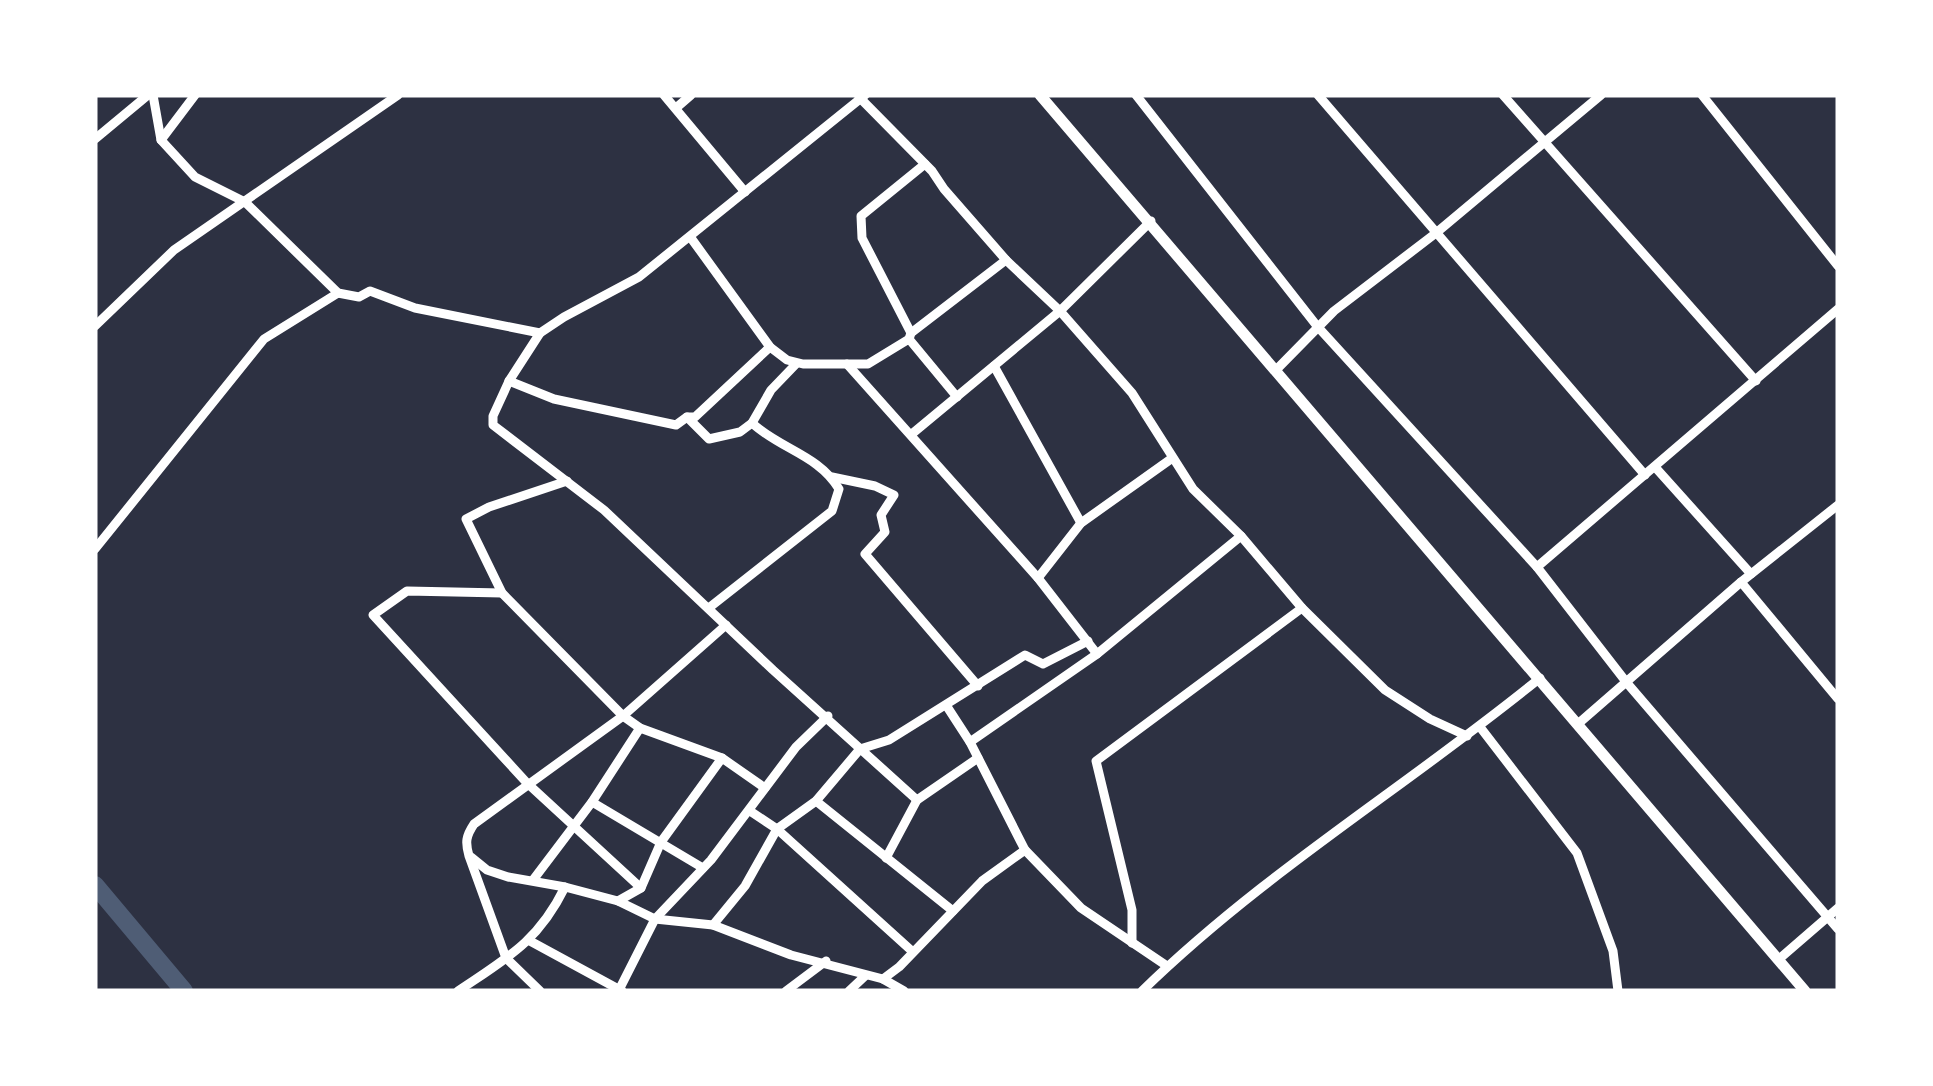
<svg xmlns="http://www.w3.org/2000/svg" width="1933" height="1086" font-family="'Varela Round',sans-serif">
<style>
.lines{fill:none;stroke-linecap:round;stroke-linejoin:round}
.canal{stroke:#4f5d75;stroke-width:18}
.minor{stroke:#fff;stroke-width:9}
.tertiary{stroke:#fff;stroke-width:11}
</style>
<rect width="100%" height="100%" fill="#2d3142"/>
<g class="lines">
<!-- canal -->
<polyline class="canal" points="95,885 184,991"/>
<!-- minor -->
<g class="minor">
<polyline points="153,95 161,140 195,177 245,202 338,293 359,297 370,291 415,308 540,333"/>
<polyline points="664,95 745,192"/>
<polyline points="865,95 639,277 564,317 540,333 509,381 493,416 493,425 604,510 773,670 917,800"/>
<polyline points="1136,95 1317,326 1537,567 1627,683 1838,929"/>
<polyline points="1318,95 1645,475"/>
<polyline points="1503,95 1756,381"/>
<polyline points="1702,95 1838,266"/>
<polyline points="859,97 932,171 944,189 1006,260 1060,311 1132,393 1193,489 1241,536 1302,608 1385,690 1430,719 1467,736"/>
<polyline points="676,108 691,95"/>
<polyline points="95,139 148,95"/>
<polyline points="161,140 195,95"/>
<polyline points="691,238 770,347 787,360 803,364 868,364 909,339 911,333 1006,260"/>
<polyline points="95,326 174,250 398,95"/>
<polyline points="911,333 862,238 861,216 925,164"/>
<polyline points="909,339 957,397"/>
<polyline points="847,364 1038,578 1097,654"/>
<polyline points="994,366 1081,523"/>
<polyline points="1277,369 1334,311 1436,233 1601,95"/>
<polyline points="509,381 554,399 676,425 687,417 695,417 770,347"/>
<polyline points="687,417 709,439 740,432 752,423 771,390 796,364"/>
<polyline points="913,433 1060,311 1151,221"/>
<polyline points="1655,467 1751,574"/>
<polyline points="832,477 875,486 894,495 881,515 885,532 865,554 978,686"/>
<polyline points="567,481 489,507 466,519 502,593 623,716 640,728 722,758 765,788"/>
<polyline points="95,549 264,339 338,293"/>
<polyline points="1537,567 1838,309"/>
<polyline points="1038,578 1081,523 1171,459"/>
<polyline points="1741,582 1838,699"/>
<polyline points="502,593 407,591 373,615 527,783 641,888"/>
<path d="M710,607L832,511L839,489C819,455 780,449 752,423"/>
<polyline points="946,705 970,742 1025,850 1081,908 1167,966"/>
<polyline points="1579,723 1741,582 1838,505"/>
<polyline points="1480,727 1577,853 1613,951 1618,991"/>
<polyline points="970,742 1097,654 1241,536"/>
<polyline points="816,801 953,911"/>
<polyline points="592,802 703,868"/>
<polyline points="750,811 777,829 913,952"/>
<polyline points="471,857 487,870 508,877 565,887 618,901 655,919 713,925 791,955 883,979 904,991"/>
<polyline points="886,858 917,800 978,758"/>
<polyline points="533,880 592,802 640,728"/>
<polyline points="618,901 641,888 661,842 722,758"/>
<polyline points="713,925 745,886 777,829 816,801 860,749 889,740 1025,655 1043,664 1088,641"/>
<polyline points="530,941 622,991"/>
<polyline points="1132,943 1132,910 1096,761 1302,608"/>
<polyline points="1779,959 1838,908"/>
<polyline points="883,979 899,967 982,881 1025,850"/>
<polyline points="619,990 655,919 711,860 796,747 828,716"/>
<path d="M458,991C507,958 538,942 565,887"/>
<path d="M540,991L506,958L469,856C465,842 466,836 474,824L623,716L726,625"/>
<polyline points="786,991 826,961"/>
<polyline points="849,991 865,976"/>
<path d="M1142,991C1264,872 1409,785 1540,678"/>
</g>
<!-- tertiary -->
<polyline class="tertiary" points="1040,95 1805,991"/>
</g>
<!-- border -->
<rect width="1933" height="1086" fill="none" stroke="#ffffff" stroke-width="195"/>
</svg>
